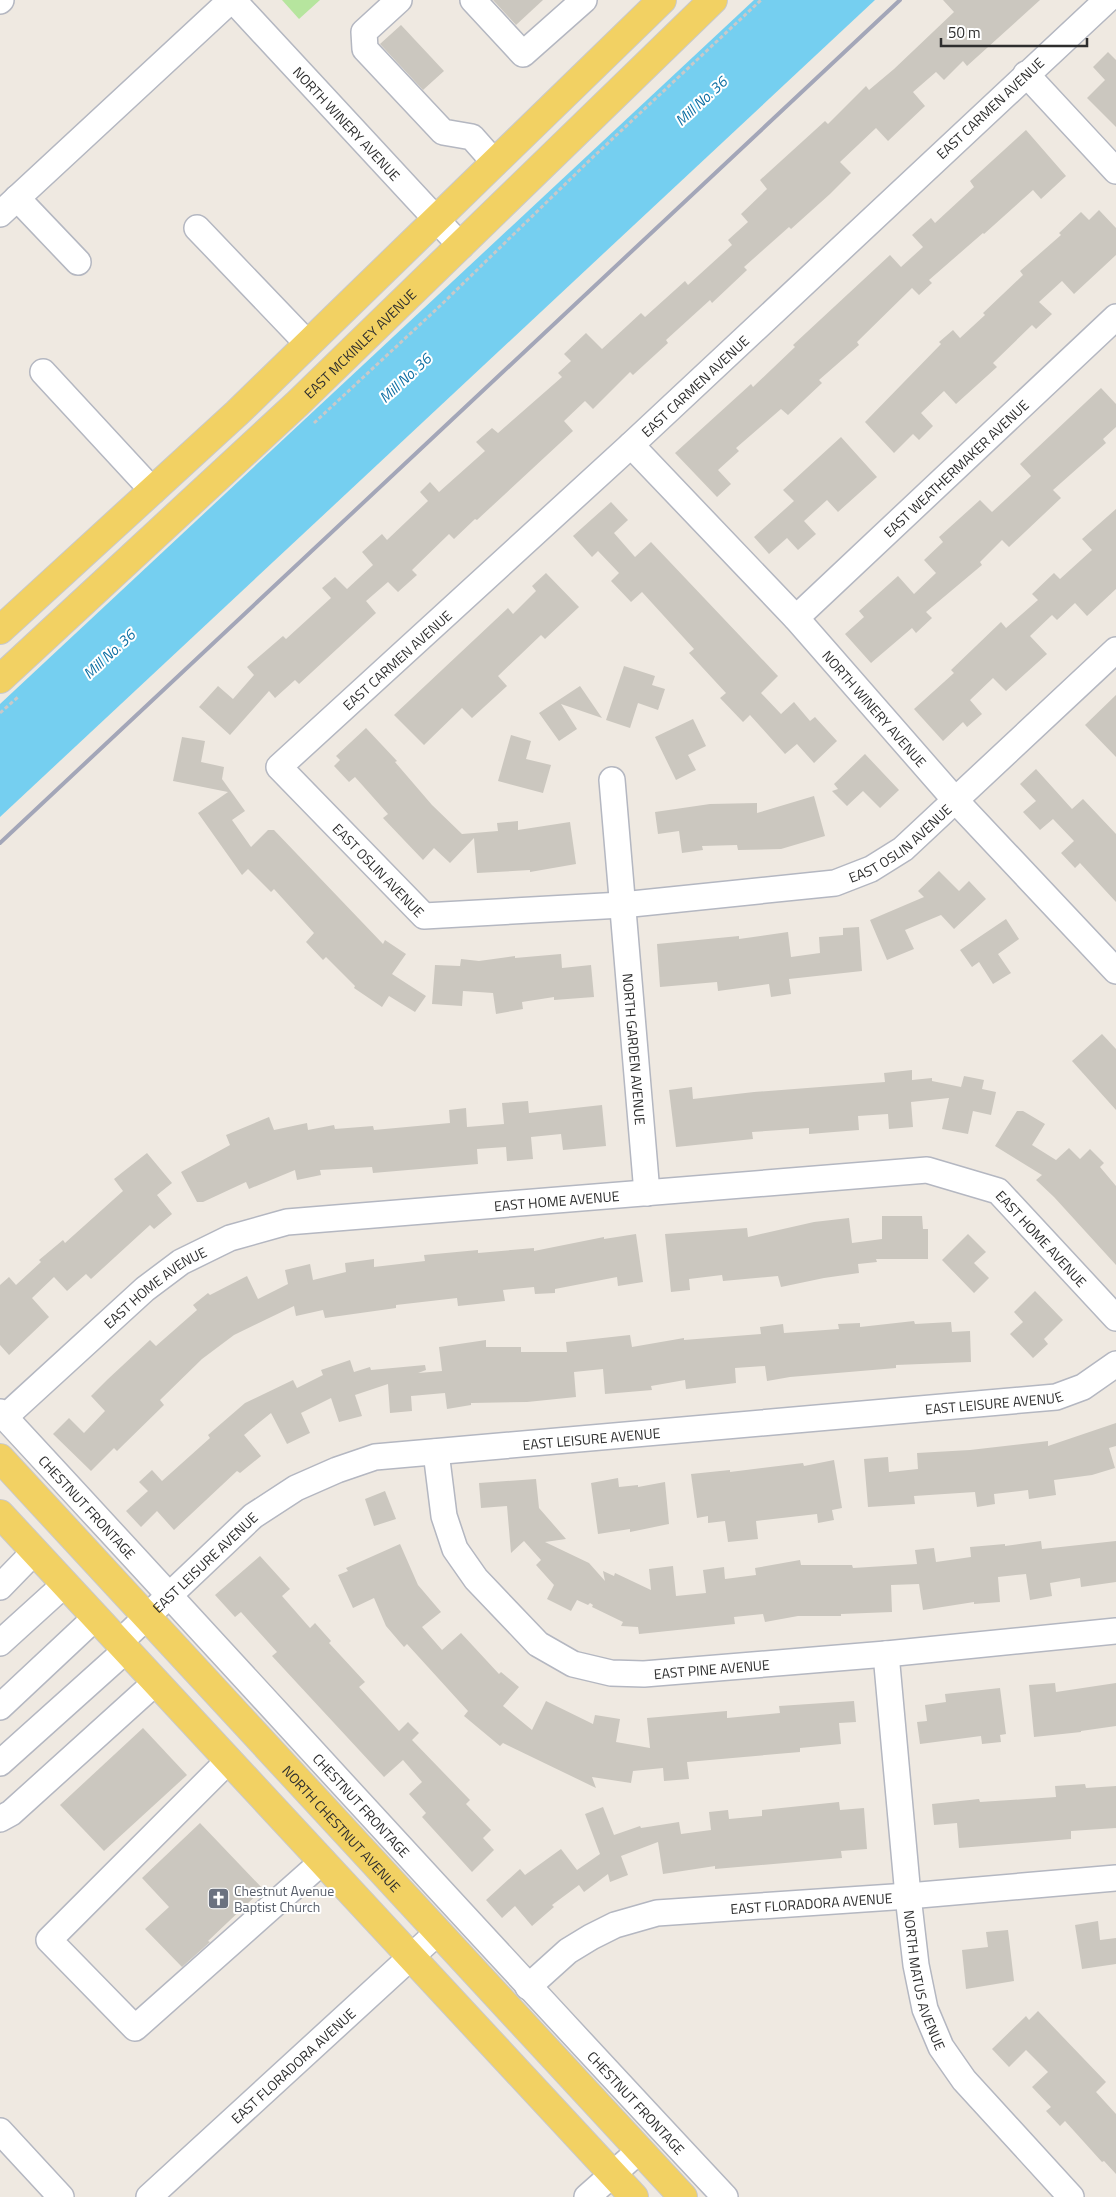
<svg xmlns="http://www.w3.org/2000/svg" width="1116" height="2197" font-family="'Titillium Web',sans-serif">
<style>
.green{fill:#b6e59e}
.water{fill:#75cff0}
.building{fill:#cbc7bf}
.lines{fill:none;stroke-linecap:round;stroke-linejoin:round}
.minor-casing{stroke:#b4b7c1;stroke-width:28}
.major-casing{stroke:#c9c9c9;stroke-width:30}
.path{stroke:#c9c9c9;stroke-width:3;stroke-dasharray:4 2.5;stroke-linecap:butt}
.minor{stroke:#fff;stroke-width:25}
.major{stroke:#f2d163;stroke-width:28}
.rail{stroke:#a3a6b8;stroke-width:4}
.labels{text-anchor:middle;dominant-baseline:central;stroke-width:4;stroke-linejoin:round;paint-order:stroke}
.street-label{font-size:14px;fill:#2e2e2e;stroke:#fff}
.worship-label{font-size:14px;fill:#5b616d;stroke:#fff;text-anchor:start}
.water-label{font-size:15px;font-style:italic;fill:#0d6fa3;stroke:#fff}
</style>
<rect width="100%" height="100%" fill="#efe9e1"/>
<!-- green -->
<polygon class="green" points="282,0 320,0 299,19"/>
<!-- water -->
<polygon class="water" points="754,0 875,0 0,817 0,704"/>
<!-- building -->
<g class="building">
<polygon points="493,0 543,0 516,25"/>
<polygon points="943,0 1040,0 967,66 963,61 944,80 936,72 913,92 925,106 888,141 876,128 840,162 851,173 830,194 791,229 789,227 744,267 747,270 712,303 710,300 666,340 668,343 633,375 630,372 593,409 585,401 564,421 573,431 477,520 475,519 454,539 449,534 412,570 417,575 398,592 388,582 366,601 376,613 299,684 295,680 275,698 269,691 230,735 199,707 218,686 233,699 254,675 247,667 283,636 286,639 331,598 322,588 335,577 347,589 373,565 362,552 382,534 387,540 428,501 420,492 430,482 439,492 485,451 476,442 492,428 498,433 562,377 558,373 571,361 564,354 586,333 602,349 641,313 645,317 685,281 688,285 732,245 728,240 748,222 741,214 767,189 760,180 825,121 828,124 866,86 869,90 894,69 954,12"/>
<polygon points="401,25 444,71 423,90 380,44"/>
<polygon points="1108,52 1116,60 1116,127 1087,98 1105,80 1093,67"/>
<polygon points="1026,130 1066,176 1041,199 1033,190 984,234 983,233 929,280 932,283 919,295 912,288 857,342 859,345 819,380 822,383 788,415 781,409 736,448 739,451 718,470 731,484 717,497 675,453 751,384 753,387 795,347 793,345 890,255 901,267 923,247 912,235 931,218 935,223 974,187 970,181"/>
<polygon points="1099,210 1116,228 1116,255 1074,294 1062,281 1039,302 1052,314 1036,329 1032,325 993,363 997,367 956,404 944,391 921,413 933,426 919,440 913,434 894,453 865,422 941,344 939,342 953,330 960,338 985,315 983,313 1023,275 1020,271 1061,235 1059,233 1081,212 1089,220"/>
<polygon points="1101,388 1116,404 1116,427 1103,439 1106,443 1053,490 1061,498 1009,547 1002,540 980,562 982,565 926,612 932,618 916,633 912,628 871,663 845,634 864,617 859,611 898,576 914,594 936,573 924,560 943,542 939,537 980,500 992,512 1031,476 1020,464"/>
<polygon points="841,437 877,477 838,512 827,500 804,521 816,534 798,550 787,538 769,554 754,537 794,501 783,490"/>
<polygon points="611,502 628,520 614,533 635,557 651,542 778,676 761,693 781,714 794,702 810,721 815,717 837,741 814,763 797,744 785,754 750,715 743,722 720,698 726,693 689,653 694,649 642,592 631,602 611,581 619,573 598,551 592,557 573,536"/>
<polygon points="1116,509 1116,589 1087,616 1075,603 1057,620 1052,615 1030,636 1047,654 1006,691 993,678 970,700 982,714 967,727 963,722 943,741 914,709 954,673 951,670 1001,622 1006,628 1038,600 1032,594 1054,573 1060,579 1092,550 1082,539"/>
<polygon points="546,573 579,607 545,639 541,635 498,676 507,686 472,718 462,708 424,745 394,715 508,608 513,614 536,591 532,586"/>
<polygon points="624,666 655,676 652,685 665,689 658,710 638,703 630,728 606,720"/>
<polygon points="580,686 602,718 561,704 577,729 559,741 539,713"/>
<polygon points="1116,695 1116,757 1085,725"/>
<polygon points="693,719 706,746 688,755 696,770 676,780 655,737"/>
<polygon points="366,728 397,761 395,762 432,805 462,834 498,831 497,823 518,821 518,830 570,822 576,864 530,872 530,870 477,873 474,838 450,863 434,848 423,860 383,818 388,814 355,777 349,782 334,766 340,760 336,756"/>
<polygon points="511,735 531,741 526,759 551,765 543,793 498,781"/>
<polygon points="182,737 205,741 201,762 224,767 222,779 245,811 232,820 251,847 268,830 274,830 383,944 385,940 406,954 392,974 426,996 415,1012 389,996 382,1007 354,988 355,986 326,957 323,960 306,942 314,933 274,889 271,892 248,869 242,875 198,813 228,792 173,781"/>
<polygon points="865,754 899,790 880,808 863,791 847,806 832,791 838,789 834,784"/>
<polygon points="1036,769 1072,809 1083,799 1116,834 1116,902 1080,863 1075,868 1061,853 1074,841 1053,819 1040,830 1023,812 1036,801 1020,784"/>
<polygon points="814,796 825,836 781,849 738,850 737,845 702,846 703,850 682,853 679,831 658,834 655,812 710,804 757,803 757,813"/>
<polygon points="939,871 959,891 969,881 986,899 954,929 941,915 905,930 914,949 887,960 870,920 924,897 918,891"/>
<polygon points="1006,919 1019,939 998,954 1011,973 993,984 979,962 972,967 960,950"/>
<polygon points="859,927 862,971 789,979 791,994 771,997 769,984 718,991 717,982 660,987 657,944 739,936 739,939 788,932 791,957 820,953 819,937 843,935 843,928"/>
<polygon points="561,954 562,968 591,965 594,997 554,1000 554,997 522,1002 523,1009 496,1014 493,993 463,991 462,1006 432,1004 435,965 460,966 461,959 479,961 515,956 515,958"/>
<polygon points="1102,1034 1116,1049 1116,1110 1072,1061"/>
<polygon points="912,1070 912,1080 932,1078 932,1081 961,1087 964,1076 984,1080 982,1089 996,1092 991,1115 973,1111 968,1134 942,1129 949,1098 911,1102 913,1127 889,1129 888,1114 858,1116 859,1130 809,1134 809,1128 752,1132 753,1139 676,1147 669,1090 692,1087 693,1099 754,1092 885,1082 884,1073"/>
<polygon points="528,1101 529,1113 602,1105 606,1146 563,1150 561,1134 531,1137 533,1159 507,1161 506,1147 477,1149 478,1164 373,1173 372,1167 320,1170 321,1175 297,1180 295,1170 249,1189 246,1182 203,1202 197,1202 181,1172 230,1145 226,1135 269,1117 274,1130 307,1123 308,1130 334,1125 335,1129 373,1126 374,1130 450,1123 449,1110 466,1108 467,1127 504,1124 502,1103"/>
<polygon points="1017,1111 1023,1111 1045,1124 1032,1145 1056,1160 1069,1148 1080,1159 1090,1149 1104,1163 1100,1167 1116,1186 1116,1265 1054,1197 1036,1180 1042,1175 995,1146"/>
<polygon points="147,1153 172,1183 157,1195 172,1214 154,1229 150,1225 91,1279 86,1274 67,1291 54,1277 32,1298 49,1317 9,1355 0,1345 0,1285 9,1277 16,1285 41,1262 39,1260 63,1240 65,1243 123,1191 114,1179"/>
<polygon points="882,1216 922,1216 923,1229 928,1229 928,1259 876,1259 877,1262 858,1264 859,1273 824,1278 781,1287 778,1276 723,1281 722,1275 689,1279 690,1290 671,1292 665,1234 747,1228 748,1237 814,1222 849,1218 852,1243 882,1239"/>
<polygon points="636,1234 643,1282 618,1286 617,1277 555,1289 555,1293 535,1294 534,1287 503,1290 505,1301 458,1306 457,1298 396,1305 396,1308 325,1318 323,1310 296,1316 294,1306 234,1335 202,1359 160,1400 164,1405 117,1451 114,1448 91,1471 53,1434 69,1418 84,1433 105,1411 91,1396 108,1379 150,1340 156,1346 197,1310 193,1305 208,1293 210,1295 247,1276 258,1299 288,1284 285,1270 310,1264 313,1280 346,1272 345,1263 374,1259 374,1267 425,1261 424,1255 446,1253 478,1250 478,1253 534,1248 534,1251 604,1237 604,1239"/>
<polygon points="968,1234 986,1252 974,1263 989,1278 974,1293 942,1260"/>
<polygon points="1035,1291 1063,1320 1044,1339 1048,1344 1033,1358 1010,1334 1023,1322 1014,1312"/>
<polygon points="914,1321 915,1324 951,1322 952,1332 970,1331 971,1362 896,1365 896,1368 790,1377 767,1381 765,1366 735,1368 736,1383 686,1389 685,1380 651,1386 652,1390 605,1394 603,1369 574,1372 576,1397 527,1402 471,1403 471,1405 447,1409 445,1393 411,1396 412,1411 390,1413 388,1384 355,1395 362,1416 339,1422 331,1398 301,1413 310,1433 287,1444 271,1413 244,1435 261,1456 240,1473 237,1471 174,1530 157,1511 141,1527 126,1511 148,1491 139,1482 152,1470 162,1481 210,1438 208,1435 245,1403 293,1380 297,1388 323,1375 321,1370 350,1360 354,1372 370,1367 371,1370 425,1365 426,1370 418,1373 442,1371 439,1347 486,1340 486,1347 521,1347 521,1352 567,1352 566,1342 630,1335 632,1347 684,1338 684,1340 761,1334 760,1327 783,1324 784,1333 839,1329 838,1324 860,1323 860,1327"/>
<polygon points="1116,1423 1116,1446 1109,1448 1115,1468 1092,1475 1054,1480 1056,1495 1029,1499 1028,1490 994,1494 995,1504 977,1507 975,1492 914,1496 915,1504 868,1507 864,1459 888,1457 889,1472 918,1469 917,1453 970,1450 1048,1441 1048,1446"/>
<polygon points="834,1460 842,1508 832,1510 834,1520 818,1523 817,1514 756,1521 758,1539 728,1542 725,1521 708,1523 708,1516 697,1518 691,1474 730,1470 730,1472 803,1463 804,1466"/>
<polygon points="618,1478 619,1487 638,1485 638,1487 665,1482 669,1524 630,1532 630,1529 598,1534 591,1483"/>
<polygon points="536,1479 539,1508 566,1539 545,1542 589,1563 605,1581 603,1571 614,1576 615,1573 651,1590 649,1569 673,1566 676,1596 706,1593 703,1570 724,1567 725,1579 756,1575 755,1568 800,1560 801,1565 852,1565 853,1568 917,1564 915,1550 934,1548 936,1562 971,1557 970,1547 1005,1544 1005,1546 1041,1541 1042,1549 1116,1541 1116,1582 1081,1587 1080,1578 1050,1583 1052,1596 1030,1600 1026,1574 998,1577 1000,1602 974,1604 974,1602 923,1610 919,1584 891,1585 892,1612 841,1614 841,1616 798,1616 765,1622 763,1614 734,1617 735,1624 639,1634 638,1627 621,1626 623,1622 592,1607 593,1605 590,1603 588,1605 577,1600 571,1611 547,1599 554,1585 536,1565 541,1560 524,1541 511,1553 507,1506 481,1508 479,1483"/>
<polygon points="385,1491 396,1519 374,1526 365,1499"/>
<polygon points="400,1544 418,1585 441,1612 422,1627 442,1650 461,1633 499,1674 501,1672 519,1687 503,1706 532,1730 546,1701 593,1724 595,1715 620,1719 616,1742 650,1748 647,1718 727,1711 727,1718 780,1713 779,1706 854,1701 856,1722 839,1723 841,1744 800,1748 800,1752 687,1762 689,1779 664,1781 663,1768 633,1771 631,1783 592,1777 596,1788 503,1743 500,1746 464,1716 468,1711 407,1644 404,1647 386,1626 374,1598 353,1608 338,1575 348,1571 346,1568"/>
<polygon points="260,1556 290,1589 282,1596 310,1628 315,1623 331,1641 329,1643 365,1682 359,1687 399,1731 408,1722 419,1733 412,1740 470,1800 466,1804 491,1830 483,1838 494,1850 472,1872 422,1817 426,1813 409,1794 422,1782 403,1760 384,1777 272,1656 277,1652 241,1612 235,1617 215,1595"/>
<polygon points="1055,1683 1056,1692 1116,1683 1116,1726 1081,1731 1081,1732 1034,1737 1029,1685"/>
<polygon points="1000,1688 1006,1734 1000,1735 1001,1742 982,1744 981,1736 920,1744 917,1722 927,1721 925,1705 946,1702 945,1694"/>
<polygon points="143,1728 187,1775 104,1851 60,1805"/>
<polygon points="1085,1784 1086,1788 1116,1786 1116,1828 1071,1831 1071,1839 959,1848 957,1823 934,1825 932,1804 979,1799 980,1802 1056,1797 1055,1786"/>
<polygon points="839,1802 840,1810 864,1808 867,1849 841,1851 842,1858 715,1869 715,1866 663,1874 658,1842 621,1856 628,1875 610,1882 608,1874 584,1892 579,1885 552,1905 554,1907 532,1926 515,1906 502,1918 486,1900 520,1869 525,1875 561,1849 577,1870 600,1854 585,1814 603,1807 614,1835 640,1826 641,1828 679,1822 681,1834 711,1830 709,1812 728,1810 729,1819 762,1816 762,1810"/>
<polygon points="200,1823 263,1889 208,1941 210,1942 182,1967 145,1929 169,1907 142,1878"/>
<polygon points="1098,1921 1100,1940 1116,1938 1116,1964 1082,1969 1075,1925"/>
<polygon points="1008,1930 1014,1981 966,1989 962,1950 988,1947 986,1932"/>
<polygon points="1038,2011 1106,2082 1096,2092 1116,2114 1116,2174 1104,2161 1102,2162 1065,2121 1060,2126 1046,2111 1051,2107 1032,2087 1048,2072 1026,2050 1009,2067 992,2049 1026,2016 1029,2020"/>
</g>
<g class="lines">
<defs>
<g id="minor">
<path id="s1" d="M233,0L461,246"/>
<polyline points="399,0 364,32 365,49 443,132 472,137 495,163"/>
<polyline points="473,0 523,54 584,0"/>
<path id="s2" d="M1107,0L631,445L279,767L424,916L622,905L835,883L871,869L903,849L1116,650"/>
<polyline points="0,1 1,0"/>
<polyline points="1026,74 1116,171"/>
<polyline points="17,198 78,262"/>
<polyline points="0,214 231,0"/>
<polyline points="197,228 308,344"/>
<polyline points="43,372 153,491"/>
<path id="s3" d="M631,445L796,618L956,801L1116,971"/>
<path id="s4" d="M796,618L1116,317"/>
<path id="s5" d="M612,780L647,1193"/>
<path id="s6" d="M0,1412C242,1673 481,1937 725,2197"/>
<path id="s7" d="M5,1417L145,1289L181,1262L230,1238L287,1222L927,1170L998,1191L1116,1318"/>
<path id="s8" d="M436,1452L444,1516L455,1549L476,1579L538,1644L573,1664L611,1673L644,1674L886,1654L1116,1631"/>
<polyline points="0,1587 35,1551"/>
<polyline points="0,1643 65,1584"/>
<path id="s9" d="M119,1643L253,1516L296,1488L337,1470L375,1457L1056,1397L1083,1387L1116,1364"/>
<path id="s10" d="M886,1654L908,1896L916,1965L925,2009L941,2047L964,2080L1071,2197"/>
<polyline points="0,1707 96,1617"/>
<polyline points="229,1760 49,1940 135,2028 323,1861"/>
<polyline points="0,1763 126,1650"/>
<polyline points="0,1819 11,1813 156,1682"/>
<path id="s11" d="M528,1987L568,1951L591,1937L615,1925L657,1913L908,1896L1116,1878"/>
<polyline points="0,2131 61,2197"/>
<path id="s12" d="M149,2197L437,1933"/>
<polyline points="587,2197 640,2150"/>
</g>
<g id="major">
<polyline points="0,630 237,413 662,0"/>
<path id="s13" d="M0,679L298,403L713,0"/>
<path id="s14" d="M0,1458L683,2197"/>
<polyline points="0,1514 634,2197"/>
</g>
</defs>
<!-- minor casing -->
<use href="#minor" class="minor-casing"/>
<!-- major casing -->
<use href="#major" class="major-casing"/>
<!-- path -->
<g class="path">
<polyline points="314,423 441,305 592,158 761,0"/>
<polyline points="0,713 18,697"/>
</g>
<!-- minor -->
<use href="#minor" class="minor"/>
<!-- major -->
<use href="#major" class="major"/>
<!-- rail -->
<polyline class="rail" points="0,843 900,0"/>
</g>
<!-- icons -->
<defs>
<symbol id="church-square" viewBox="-11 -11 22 22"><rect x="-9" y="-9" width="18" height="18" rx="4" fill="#6b7280" stroke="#fff"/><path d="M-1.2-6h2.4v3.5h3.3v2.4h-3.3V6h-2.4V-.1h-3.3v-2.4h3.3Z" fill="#fff"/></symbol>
</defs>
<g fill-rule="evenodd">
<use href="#church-square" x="206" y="1886" width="25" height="25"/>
</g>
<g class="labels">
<!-- street labels -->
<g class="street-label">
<text transform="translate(990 108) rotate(-43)">EAST CARMEN AVENUE</text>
<text stroke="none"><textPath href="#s1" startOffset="168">NORTH WINERY AVENUE</textPath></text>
<text stroke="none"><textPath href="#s13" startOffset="492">EAST MCKINLEY AVENUE</textPath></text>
<text transform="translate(695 386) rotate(-43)">EAST CARMEN AVENUE</text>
<text stroke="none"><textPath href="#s4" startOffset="219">EAST WEATHERMAKER AVENUE</textPath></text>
<text transform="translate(397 660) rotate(-42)">EAST CARMEN AVENUE</text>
<text stroke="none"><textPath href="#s3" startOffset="359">NORTH WINERY AVENUE</textPath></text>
<text stroke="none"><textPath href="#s2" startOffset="1826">EAST OSLIN AVENUE</textPath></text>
<text stroke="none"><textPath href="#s2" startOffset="1272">EAST OSLIN AVENUE</textPath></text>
<text stroke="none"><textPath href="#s5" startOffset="270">NORTH GARDEN AVENUE</textPath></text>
<text stroke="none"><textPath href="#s7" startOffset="619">EAST HOME AVENUE</textPath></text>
<text stroke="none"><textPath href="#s7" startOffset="1129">EAST HOME AVENUE</textPath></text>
<text stroke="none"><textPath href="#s7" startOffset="199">EAST HOME AVENUE</textPath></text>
<text stroke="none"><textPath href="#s9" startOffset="942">EAST LEISURE AVENUE</textPath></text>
<text stroke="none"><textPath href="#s9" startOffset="538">EAST LEISURE AVENUE</textPath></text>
<text stroke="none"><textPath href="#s6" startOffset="129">CHESTNUT FRONTAGE</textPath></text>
<text stroke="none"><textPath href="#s9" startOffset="118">EAST LEISURE AVENUE</textPath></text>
<text stroke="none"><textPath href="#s8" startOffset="406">EAST PINE AVENUE</textPath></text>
<text stroke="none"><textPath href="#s6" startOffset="534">CHESTNUT FRONTAGE</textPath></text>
<text stroke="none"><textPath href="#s14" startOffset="504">NORTH CHESTNUT AVENUE</textPath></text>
<text stroke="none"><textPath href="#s11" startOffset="306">EAST FLORADORA AVENUE</textPath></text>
<text stroke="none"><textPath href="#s10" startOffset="329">NORTH MATUS AVENUE</textPath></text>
<text stroke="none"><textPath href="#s12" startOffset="195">EAST FLORADORA AVENUE</textPath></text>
<text stroke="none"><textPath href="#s6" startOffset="939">CHESTNUT FRONTAGE</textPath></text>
</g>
<!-- worship labels -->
<g class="worship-label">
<text x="234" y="1890">Chestnut Avenue<tspan x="234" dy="16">Baptist Church</tspan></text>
</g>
<!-- water labels -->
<g class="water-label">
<text transform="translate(701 101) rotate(-43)">Mill No. 36</text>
<text transform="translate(405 378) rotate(-43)">Mill No. 36</text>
<text transform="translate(109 654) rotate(-43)">Mill No. 36</text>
</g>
</g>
<!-- scale -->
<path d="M941 38v8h146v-8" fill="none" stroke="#2e2e2e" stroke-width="2.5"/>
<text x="948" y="38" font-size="15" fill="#2e2e2e" stroke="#ffffff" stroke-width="4" paint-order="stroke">50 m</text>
</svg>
